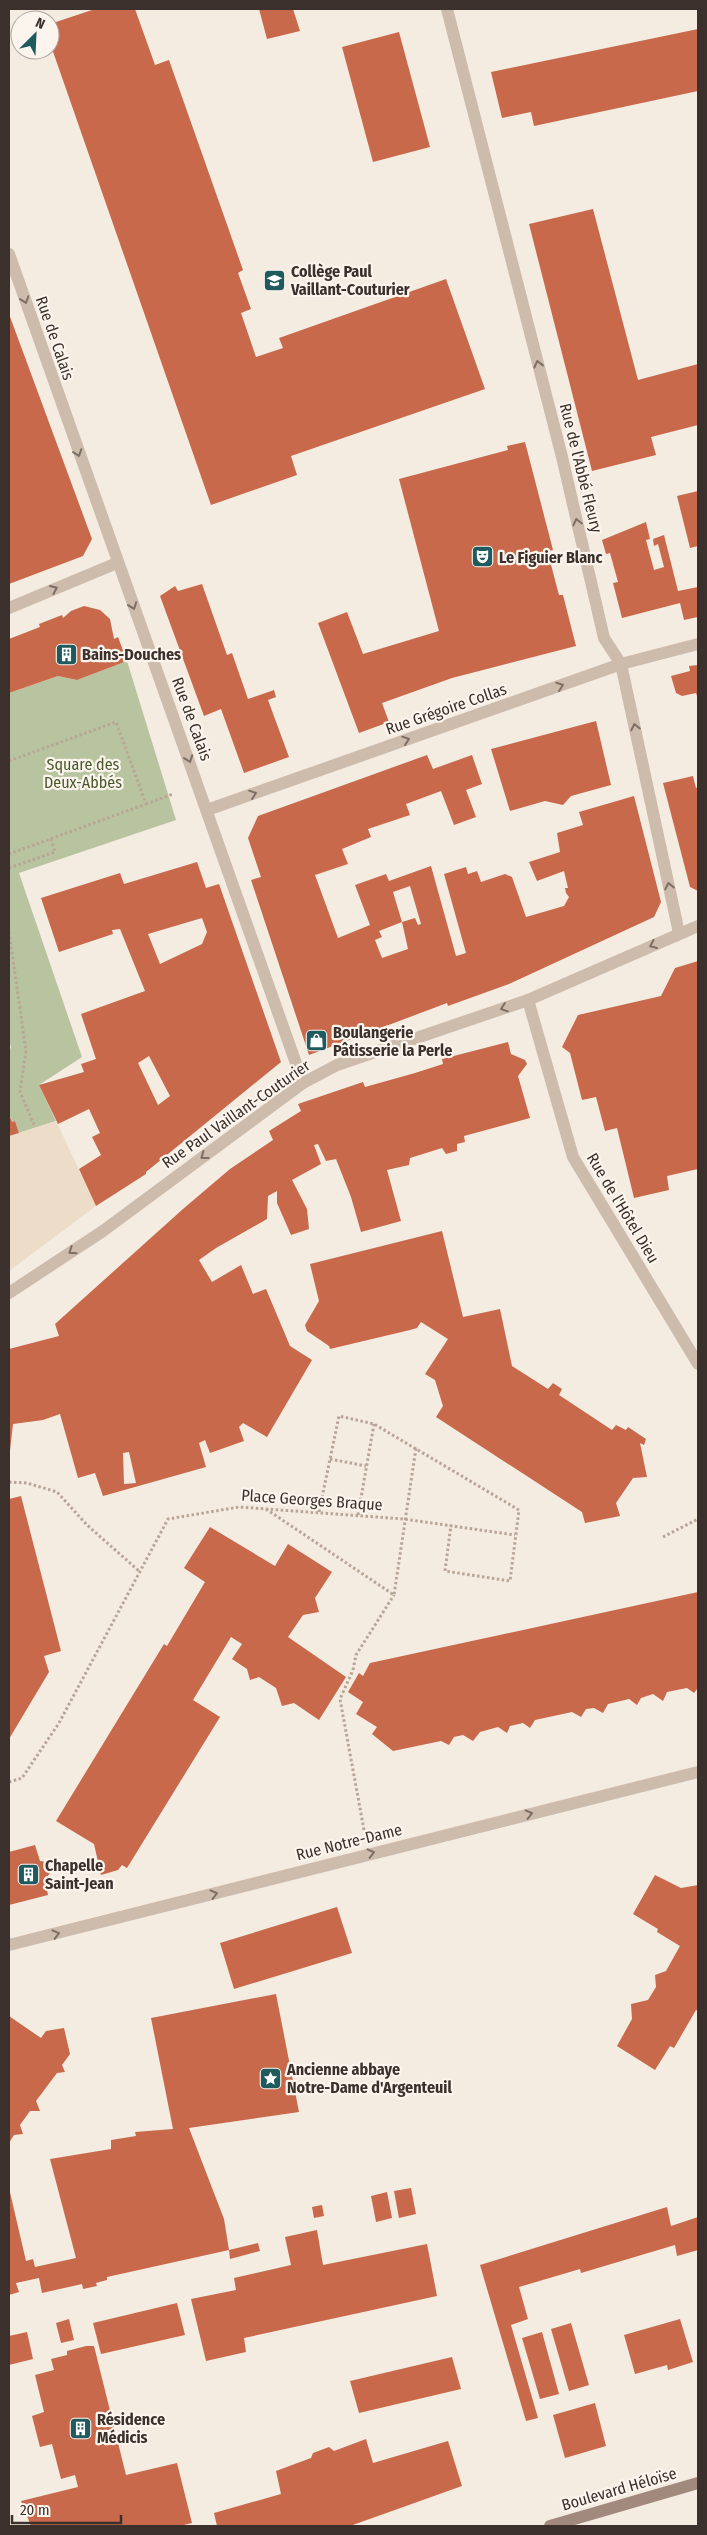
<svg xmlns="http://www.w3.org/2000/svg" width="707" height="2535" font-family="'Fira Sans Condensed',sans-serif">
<style>
.green{fill:#b8c4a0}
.plaza{fill:#ecdcc8}
.building{fill:#c8694b;fill-rule:evenodd}
.lines{fill:none;stroke-linecap:round;stroke-linejoin:round}
.path{stroke:#b9a596;stroke-width:3;stroke-dasharray:2.5 2.5;stroke-linecap:butt}
.pedestrian{stroke:#cdbbac;stroke-width:12}
.minor{stroke:#cdbbac;stroke-width:12}
.secondary{stroke:#a18a7d;stroke-width:12}
.oneway{stroke:#7d6f65}
.labels{text-anchor:middle;dominant-baseline:central;stroke-width:4.5;stroke-linejoin:round;paint-order:stroke}
.poi-label{font-size:16px;font-weight:bold;fill:#3b302b;stroke:#fbf5ee;text-anchor:start}
.street-label{font-size:16px;fill:#3b302b;stroke:#fbf5ee}
.park-label{font-size:16px;fill:#4a5a2e;stroke:#fbf5ee}
</style>
<rect width="100%" height="100%" fill="#f4ebe1"/>
<!-- green -->
<polygon class="green" points="127,661 176,820 19,873 82,1057 39,1085 56,1121 19,1133 15,1121 12,1122 9,1114 9,1052 11,1047 9,1040 9,693 58,676 77,680"/>
<!-- plaza -->
<polygon class="plaza" points="56,1121 96,1206 9,1271 9,1136"/>
<!-- building -->
<g class="building">
<polygon points="95,9 135,9 155,65 169,60 243,270 238,273 251,309 241,313 256,357 283,348 279,338 446,279 485,389 291,456 297,475 211,505 50,43 50,24"/>
<polygon points="259,9 293,9 300,31 267,39"/>
<polygon points="698,29 698,91 534,126 531,112 502,118 491,72"/>
<polygon points="399,32 430,147 373,162 342,47"/>
<polygon points="593,209 638,380 698,364 698,425 651,437 656,455 592,471 529,224"/>
<polygon points="9,314 92,539 83,556 9,584"/>
<polygon points="525,442 553,550 545,552 548,562 550,561 559,595 563,595 576,646 452,678 382,703 389,722 359,733 318,623 347,612 363,654 439,631 399,479 508,450 507,446"/>
<polygon points="698,491 698,546 690,548 677,496"/>
<polygon points="646,522 650,539 646,540 654,570 664,567 658,544 654,546 653,539 664,535 678,591 698,587 698,617 684,620 680,603 622,618 613,583 618,582 610,553 606,554 602,540"/>
<polygon points="202,584 227,655 232,653 248,699 274,690 276,697 268,700 289,757 244,773 221,709 204,716 160,596 175,586 178,591"/>
<polygon points="84,606 100,610 110,619 114,639 118,637 127,661 77,680 58,676 9,693 9,639 40,627 39,624 62,615 63,618 71,611"/>
<polygon points="698,665 698,699 696,693 682,696 676,693 671,676 690,671 689,666"/>
<polygon points="596,721 611,785 571,796 563,805 545,801 510,811 491,749"/>
<path d="M427,755L433,769L472,755L482,784L466,790L476,817L454,825L441,791L406,804L410,815L368,829L371,837L342,849L348,864L315,875L338,938L370,925L355,885L386,874L389,881L431,866L456,956L466,953L444,874L466,867L468,874L477,871L481,882L505,874L512,877L526,917L564,906L569,897L566,893L565,888H568L564,871L537,881L529,862L560,852L557,833L583,825L579,812L634,796L661,902L654,917L509,984L448,1006L447,1003L309,1055L251,880L261,877L248,838L258,816ZM410,886L421,924L418,925L415,918L402,922L408,949L382,958L375,940L382,937L379,931L402,922L393,892Z"/>
<polygon points="693,776 696,788 698,787 698,891 690,887 663,783"/>
<path d="M197,862L206,888L219,884L281,1062L146,1172V1174L96,1206L79,1169L101,1155L92,1137L100,1133L89,1109L58,1124L39,1085L84,1072L81,1064L96,1059L81,1014L145,991L120,929L112,930L113,934L59,952L41,898L120,873L124,884ZM202,918L207,932L202,944L160,964L148,934ZM149,1056L170,1096L158,1105L138,1063Z"/>
<polygon points="698,961 698,1169 667,1176 669,1190 634,1198 617,1128 605,1131 596,1097 582,1100 570,1053 562,1047 578,1015 661,996 675,968"/>
<path d="M508,1042L511,1054L525,1060L527,1064L518,1076L530,1118L464,1136L465,1142L457,1144V1151L446,1154L442,1148L410,1158L409,1165L387,1170L401,1221L361,1232L351,1197L336,1159L326,1161L318,1144L314,1145L321,1164L292,1180L307,1209L309,1229L291,1235L277,1203V1191L268,1196L267,1219L216,1248L199,1260L212,1282L241,1265L253,1294L266,1289L290,1346L312,1360L267,1437L243,1423L239,1427L244,1441L210,1453L205,1440L199,1443L206,1467L103,1496L95,1473L78,1478L60,1414L43,1420L13,1424L9,1459V1349L59,1336L55,1324L183,1209L230,1169L273,1140L269,1131L301,1111L298,1104L363,1082L365,1087L415,1073L443,1064L442,1059ZM129,1452L136,1483L124,1484L123,1453Z"/>
<polygon points="9,1115 12,1122 15,1121 19,1133 9,1136"/>
<polygon points="442,1231 463,1317 500,1309 512,1366 548,1389 553,1383 562,1389 559,1395 612,1430 616,1425 626,1430 628,1427 646,1439 644,1445 640,1443 647,1477 633,1478 616,1503 620,1516 585,1523 582,1512 436,1417 443,1406 435,1380 425,1374 448,1339 421,1322 417,1328 410,1330 330,1349 329,1346 307,1331 305,1325 319,1301 310,1264"/>
<polygon points="21,1496 61,1651 44,1656 49,1672 9,1739 9,1499"/>
<polygon points="210,1527 275,1566 288,1544 332,1572 315,1598 319,1612 303,1615 288,1637 346,1677 319,1720 294,1703 282,1706 276,1688 259,1677 250,1680 247,1669 232,1659 242,1644 231,1637 193,1700 220,1717 127,1868 122,1865 118,1870 101,1875 94,1844 56,1821 164,1644 167,1646 205,1582 184,1568"/>
<polygon points="698,1592 698,1688 694,1693 687,1688 667,1692 663,1701 653,1694 641,1698 637,1705 629,1699 608,1704 603,1713 594,1708 586,1709 581,1717 572,1712 535,1720 530,1728 523,1723 510,1726 507,1733 498,1727 480,1732 473,1741 463,1735 454,1737 449,1745 441,1741 393,1751 372,1734 377,1727 356,1714 363,1702 348,1692 359,1673 363,1676 370,1663"/>
<polygon points="35,1845 40,1861 47,1862 51,1867 51,1872 45,1879 48,1895 9,1905 9,1852"/>
<polygon points="655,1875 681,1888 698,1885 698,2011 696,2010 674,2048 670,2046 655,2070 617,2046 632,2019 631,2004 648,2000 656,1987 655,1975 666,1971 680,1946 657,1932 658,1929 633,1914"/>
<polygon points="337,1907 352,1953 234,1989 220,1943"/>
<polygon points="276,1994 299,2112 189,2128 224,2219 229,2250 107,2277 107,2280 96,2283 97,2286 83,2289 82,2284 42,2293 39,2278 16,2283 19,2292 9,2295 9,2188 26,2261 33,2259 35,2267 76,2258 50,2159 111,2149 111,2140 136,2136 135,2132 173,2129 151,2018"/>
<polygon points="9,2016 41,2038 46,2031 64,2028 70,2054 62,2065 65,2072 57,2073 36,2101 40,2111 30,2111 20,2125 23,2134 14,2135 9,2143"/>
<polygon points="411,2188 416,2214 399,2218 394,2191"/>
<polygon points="387,2192 392,2218 376,2222 371,2196"/>
<polygon points="322,2205 324,2216 314,2218 312,2207"/>
<polygon points="667,2207 671,2226 698,2217 698,2250 677,2256 675,2245 581,2273 580,2269 519,2287 528,2319 511,2325 538,2418 526,2421 480,2265"/>
<polygon points="317,2230 323,2265 427,2244 437,2296 244,2338 246,2352 206,2361 191,2299 236,2290 234,2278 291,2265 285,2237"/>
<polygon points="258,2243 260,2251 230,2259 229,2250"/>
<polygon points="177,2303 185,2335 101,2354 93,2323"/>
<polygon points="69,2319 74,2340 61,2343 56,2323"/>
<polygon points="680,2319 693,2362 668,2370 667,2365 635,2374 624,2335"/>
<polygon points="571,2323 589,2385 569,2391 551,2329"/>
<polygon points="27,2332 33,2359 9,2365 9,2336"/>
<polygon points="542,2332 559,2394 540,2399 522,2338"/>
<polygon points="86,2346 94,2346 126,2475 177,2463 192,2523 180,2526 31,2526 21,2501 78,2487 75,2475 61,2479 52,2444 40,2447 32,2416 44,2412 35,2375 54,2370 51,2359 67,2355 67,2351"/>
<polygon points="452,2357 461,2389 359,2413 350,2381"/>
<polygon points="595,2403 606,2446 565,2458 553,2415"/>
<polygon points="366,2439 373,2463 448,2441 462,2486 350,2526 217,2526 214,2513 281,2494 276,2471 311,2458 313,2453 329,2447 334,2451"/>
</g>
<g class="lines">
<!-- path -->
<g class="path">
<polyline points="9,761 116,722 146,804 9,854"/>
<polyline points="146,804 173,794"/>
<polyline points="9,868 55,852 51,839"/>
<polyline points="9,932 26,1051 20,1092 35,1127"/>
<polyline points="330,1459 366,1466"/>
<polyline points="9,1482 27,1483 57,1492 87,1525 139,1571"/>
<polyline points="266,1509 394,1595 416,1448"/>
<polyline points="319,1512 339,1416 374,1424 519,1510 510,1581 445,1571 451,1525"/>
<polyline points="358,1515 374,1424"/>
<polyline points="663,1537 698,1519"/>
<polyline points="9,1782 22,1778 59,1723 168,1519 239,1507 404,1519 515,1535"/>
<polyline points="364,1830 340,1699 353,1670 356,1655 394,1595"/>
</g>
<!-- pedestrian -->
<polyline class="pedestrian" points="528,1000 573,1157 698,1364"/>
<!-- minor -->
<g class="minor">
<polyline points="447,9 562,457 604,638 621,664 679,933"/>
<polyline points="9,254 303,1083"/>
<polyline points="9,608 117,563"/>
<polyline points="207,810 621,664 698,644"/>
<polyline points="9,1293 103,1231 303,1083 337,1065 528,1000 698,926"/>
<polyline points="9,1945 698,1772"/>
</g>
<!-- secondary -->
<polyline class="secondary" points="550,2526 698,2483"/>
</g>
<!-- one-way arrows -->
<defs><path id="oneway-chevron" d="M-2-3.5L2.5 0L-2 3.5" fill="none" stroke-width="1.6" stroke-linecap="round" stroke-linejoin="round" transform="scale(1.25)"/></defs>
<g class="oneway">
<use href="#oneway-chevron" transform="translate(25 300) rotate(71)"/>
<use href="#oneway-chevron" transform="translate(538 364) rotate(-104)"/>
<use href="#oneway-chevron" transform="translate(78 453) rotate(71)"/>
<use href="#oneway-chevron" transform="translate(577 522) rotate(-103)"/>
<use href="#oneway-chevron" transform="translate(54 589) rotate(-23)"/>
<use href="#oneway-chevron" transform="translate(133 606) rotate(70)"/>
<use href="#oneway-chevron" transform="translate(560 686) rotate(-19)"/>
<use href="#oneway-chevron" transform="translate(635 727) rotate(-102)"/>
<use href="#oneway-chevron" transform="translate(406 740) rotate(-19)"/>
<use href="#oneway-chevron" transform="translate(189 759) rotate(70)"/>
<use href="#oneway-chevron" transform="translate(253 794) rotate(-19)"/>
<use href="#oneway-chevron" transform="translate(669 886) rotate(-102)"/>
<use href="#oneway-chevron" transform="translate(653 945) rotate(156)"/>
<use href="#oneway-chevron" transform="translate(504 1008) rotate(161)"/>
<use href="#oneway-chevron" transform="translate(204 1156) rotate(143)"/>
<use href="#oneway-chevron" transform="translate(72 1251) rotate(146)"/>
<use href="#oneway-chevron" transform="translate(529 1814) rotate(-14)"/>
<use href="#oneway-chevron" transform="translate(371 1853) rotate(-14)"/>
<use href="#oneway-chevron" transform="translate(214 1894) rotate(-14)"/>
<use href="#oneway-chevron" transform="translate(56 1934) rotate(-14)"/>
</g>
<!-- icons -->
<defs>
<symbol id="school-square" viewBox="-11 -11 22 22"><rect x="-9" y="-9" width="18" height="18" rx="4" fill="#1f5a5e" stroke="#fbf5ee"/><path d="M0-5L7-2L0 1L-7-2ZM-4 1L0 2.5L4 1V4Q0 6-4 4Z" fill="#fff"/></symbol>
<symbol id="theatre-square" viewBox="-11 -11 22 22"><rect x="-9" y="-9" width="18" height="18" rx="4" fill="#1f5a5e" stroke="#fbf5ee"/><path d="M-5-5.5Q0-4 5-5.5V0Q5 5 0 6Q-5 5-5 0ZM-3.3-2.5H-1v1.5H-3.3ZM1-2.5H3.3v1.5H1ZM-2.8 1Q0 5.5 2.8 1Z" fill="#fff"/></symbol>
<symbol id="building-square" viewBox="-11 -11 22 22"><rect x="-9" y="-9" width="18" height="18" rx="4" fill="#1f5a5e" stroke="#fbf5ee"/><path d="M-4-6H4V6H1V3H-1V6H-4ZM-2.5-4.3h1.7v1.8h-1.7ZM.8-4.3h1.7v1.8H.8ZM-2.5-1h1.7V.8h-1.7ZM.8-1h1.7V.8H.8Z" fill="#fff"/></symbol>
<symbol id="shop-square" viewBox="-11 -11 22 22"><rect x="-9" y="-9" width="18" height="18" rx="4" fill="#1f5a5e" stroke="#fbf5ee"/><path d="M-5-2.5h2.3a2.7 3.5 0 0 1 5.4 0H5L5.5 6h-11ZM-1.5-2.5h3a1.5 2.3 0 0 0-3 0Z" fill="#fff"/></symbol>
<symbol id="sight-square" viewBox="-11 -11 22 22"><rect x="-9" y="-9" width="18" height="18" rx="4" fill="#1f5a5e" stroke="#fbf5ee"/><path d="M0-6L1.8-2.2L6-1.7L2.9 1.2L3.7 5.4L0 3.3L-3.7 5.4L-2.9 1.2L-6-1.7L-1.8-2.2Z" fill="#fff"/></symbol>
</defs>
<g fill-rule="evenodd">
<use href="#school-square" x="262" y="268" width="25" height="25"/>
<use href="#theatre-square" x="470" y="544" width="25" height="25"/>
<use href="#building-square" x="54" y="642" width="25" height="25"/>
<use href="#shop-square" x="304" y="1028" width="25" height="25"/>
<use href="#building-square" x="16" y="1862" width="25" height="25"/>
<use href="#sight-square" x="258" y="2066" width="25" height="25"/>
<use href="#building-square" x="68" y="2416" width="25" height="25"/>
</g>
<g class="labels">
<!-- poi labels -->
<g class="poi-label">
<text x="291" y="271">Collège Paul<tspan x="291" dy="18">Vaillant-Couturier</tspan></text>
<text x="499" y="557">Le Figuier Blanc</text>
<text x="82" y="654">Bains-Douches</text>
<text x="333" y="1032">Boulangerie<tspan x="333" dy="18">Pâtisserie la Perle</tspan></text>
<text x="45" y="1865">Chapelle<tspan x="45" dy="18">Saint-Jean</tspan></text>
<text x="287" y="2069">Ancienne abbaye<tspan x="287" dy="18">Notre-Dame d'Argenteuil</tspan></text>
<text x="97" y="2419">Résidence<tspan x="97" dy="18">Médicis</tspan></text>
</g>
<!-- street labels -->
<g class="street-label">
<text transform="translate(55 338) rotate(71)">Rue de Calais</text>
<text transform="translate(581 468) rotate(76)">Rue de l'Abbé Fleury</text>
<text transform="translate(446 709) rotate(-19)">Rue Grégoire Collas</text>
<text transform="translate(192 719) rotate(70)">Rue de Calais</text>
<text transform="translate(236 1114) rotate(-35)">Rue Paul Vaillant-Couturier</text>
<text transform="translate(623 1208) rotate(59)">Rue de l'Hôtel Dieu</text>
<text transform="translate(312 1500) rotate(4)">Place Georges Braque</text>
<text transform="translate(349 1842) rotate(-14)">Rue Notre-Dame</text>
<text transform="translate(619 2489) rotate(-16)">Boulevard Héloïse</text>
</g>
<!-- park labels -->
<g class="park-label">
<text x="83" y="764">Square des<tspan x="83" dy="18">Deux-Abbés</tspan></text>
</g>
</g>
<!-- border -->
<rect width="707" height="2535" fill="none" stroke="#3b302b" stroke-width="20"/>
<!-- north arrow -->
<g transform="translate(35 35) rotate(24)"><circle r="24" fill="#fbf5ee" stroke="#aea6a0"/>
<path d="M0-4L9 19L0 12L-9 19Z" fill="#1f5a5e"/>
<text y="-8" font-size="14" font-weight="bold" text-anchor="middle" fill="#3b302b">N</text>
</g>
<!-- scale -->
<path d="M12 2515v8h109v-8" fill="none" stroke="#3b302b" stroke-width="2.5"/>
<text x="20" y="2515" font-size="15" fill="#3b302b" stroke="#fbf5ee" stroke-width="4" paint-order="stroke">20 m</text>
</svg>
